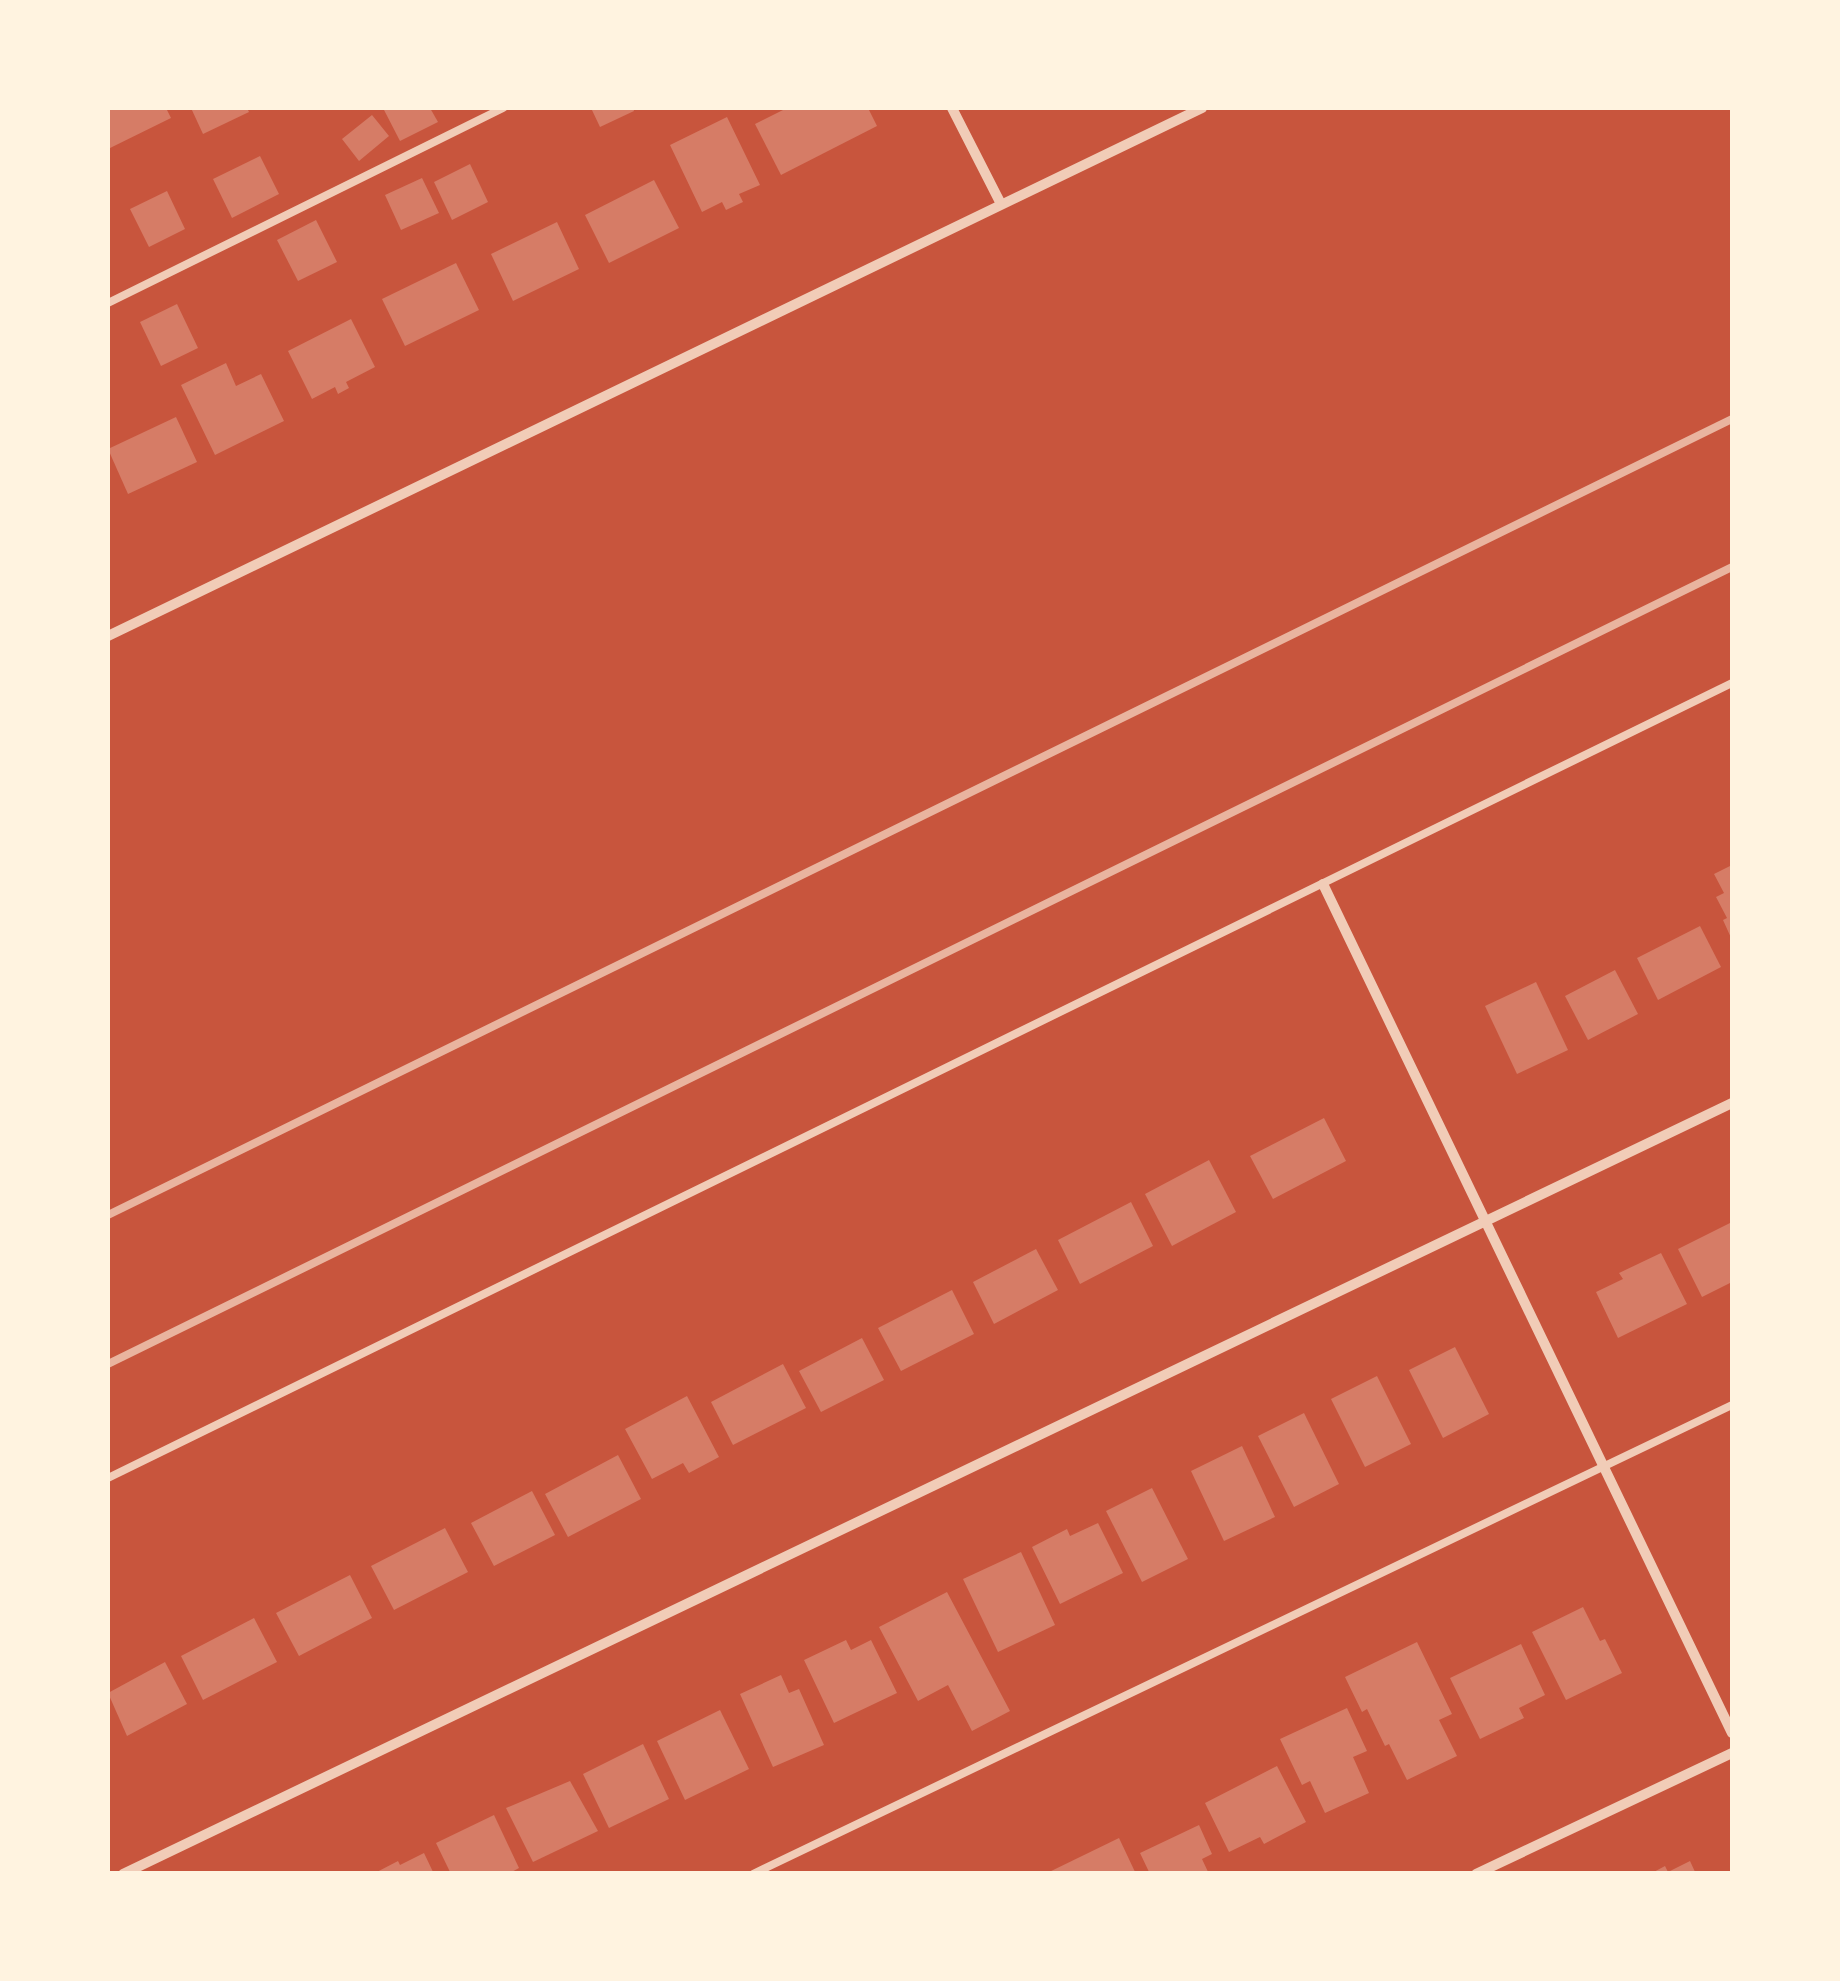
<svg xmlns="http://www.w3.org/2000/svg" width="1840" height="1981" font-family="Barlow,sans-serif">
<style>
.building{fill:#d67c66}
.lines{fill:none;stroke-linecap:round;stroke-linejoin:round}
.service{stroke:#f1ccb7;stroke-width:8}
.minor{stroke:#f1ccb7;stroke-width:10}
.rail{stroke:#e9b49f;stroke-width:8}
</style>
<rect width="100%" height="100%" fill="#c8553d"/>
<!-- building -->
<g class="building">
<polygon points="108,108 166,108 171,118 108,149"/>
<polygon points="191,108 247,108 249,112 203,134"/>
<polygon points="383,108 430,108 438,122 400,141"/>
<polygon points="591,108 633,108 634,111 600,127"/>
<polygon points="787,108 868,108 877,126 781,175 755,124"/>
<polygon points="372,115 389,136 359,161 342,139"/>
<polygon points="727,117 760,185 739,194 743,202 726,210 722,202 702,212 670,145"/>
<polygon points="260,156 279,194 232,218 213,179"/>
<polygon points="470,164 488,202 452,220 434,182"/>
<polygon points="422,178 439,213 401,230 385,195"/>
<polygon points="654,180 679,228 609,263 585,215"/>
<polygon points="167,191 185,229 149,247 130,209"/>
<polygon points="316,220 337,262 298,281 277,240"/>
<polygon points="557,222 579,269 513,301 491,254"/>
<polygon points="456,263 479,310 405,346 382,299"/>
<polygon points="177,304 198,348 161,366 140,322"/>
<polygon points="351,319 375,367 346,382 349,388 338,394 335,387 312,399 288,351"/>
<polygon points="226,363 236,386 261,374 284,421 215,455 181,385"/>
<polygon points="176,417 197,462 128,494 108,449"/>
<polygon points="1732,865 1732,940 1723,920 1727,918 1716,897 1724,893 1714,874"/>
<polygon points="1700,926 1721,967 1658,1000 1637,958"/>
<polygon points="1615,970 1638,1014 1588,1040 1565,996"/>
<polygon points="1536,982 1568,1050 1517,1074 1485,1006"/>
<polygon points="1324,1118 1346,1161 1273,1199 1250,1156"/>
<polygon points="1209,1160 1236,1212 1172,1246 1145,1194"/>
<polygon points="1131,1202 1153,1246 1080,1284 1058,1240"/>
<polygon points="1732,1222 1732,1282 1702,1297 1678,1249"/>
<polygon points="1036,1249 1058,1290 994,1324 973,1282"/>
<polygon points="1661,1253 1687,1304 1618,1338 1596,1292 1623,1279 1619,1273"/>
<polygon points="952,1290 974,1334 901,1371 878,1328"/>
<polygon points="862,1338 884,1380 821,1412 799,1371"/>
<polygon points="1455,1347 1489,1414 1443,1438 1409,1370"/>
<polygon points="783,1364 806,1408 733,1445 711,1402"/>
<polygon points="1377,1376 1411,1444 1365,1467 1331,1399"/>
<polygon points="687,1396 719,1457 689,1473 683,1463 652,1479 625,1429"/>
<polygon points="1304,1413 1339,1484 1294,1507 1258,1436"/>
<polygon points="1242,1446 1275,1517 1224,1541 1191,1471"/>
<polygon points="618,1455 641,1499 568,1537 545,1494"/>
<polygon points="1152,1488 1188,1559 1142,1582 1106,1511"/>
<polygon points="532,1491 555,1535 494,1566 471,1523"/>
<polygon points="1098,1523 1123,1573 1060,1604 1032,1547 1067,1529 1070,1536"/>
<polygon points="445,1528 468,1572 394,1610 371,1566"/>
<polygon points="1021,1552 1055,1625 998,1652 963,1579"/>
<polygon points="350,1575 372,1618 299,1656 276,1613"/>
<polygon points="947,1592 1010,1711 972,1731 948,1685 918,1701 879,1627"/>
<polygon points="1583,1607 1600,1641 1605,1639 1622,1673 1566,1700 1532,1632"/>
<polygon points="254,1618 277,1662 203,1700 181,1656"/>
<polygon points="846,1640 851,1650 871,1640 897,1693 834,1723 804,1660"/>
<polygon points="1417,1642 1452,1714 1439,1720 1457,1756 1407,1780 1389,1744 1385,1746 1367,1709 1362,1712 1345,1677"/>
<polygon points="1521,1644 1545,1695 1519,1708 1524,1718 1480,1739 1450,1678"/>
<polygon points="165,1662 187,1704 127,1736 108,1693"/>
<polygon points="781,1675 789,1693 799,1689 824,1745 773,1767 740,1694"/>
<polygon points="1347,1708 1367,1751 1353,1757 1369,1793 1325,1813 1310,1781 1302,1785 1280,1739"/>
<polygon points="720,1710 749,1769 685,1800 657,1741"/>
<polygon points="643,1744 669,1799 609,1828 583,1774"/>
<polygon points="1277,1766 1306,1822 1264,1844 1260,1837 1229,1852 1205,1803"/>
<polygon points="570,1781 598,1831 533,1862 506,1808"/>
<polygon points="494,1815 519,1868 508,1874 451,1874 436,1843"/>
<polygon points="1199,1825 1212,1854 1202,1859 1209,1874 1150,1874 1140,1853"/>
<polygon points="1119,1838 1136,1874 1045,1874"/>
<polygon points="424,1853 434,1874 373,1874 398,1861 400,1865"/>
<polygon points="1690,1861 1696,1874 1650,1874 1665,1866 1668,1872"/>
</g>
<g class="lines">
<!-- service -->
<g class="service">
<polyline points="108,303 503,108"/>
<polyline points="108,1478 1732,683"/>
<polyline points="753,1874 1732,1405"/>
</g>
<!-- minor -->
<g class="minor">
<polyline points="952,108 1001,204"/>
<polyline points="108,636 1202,108"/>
<polyline points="1323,884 1732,1733"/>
<polyline points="123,1874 1732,1103"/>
<polyline points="1476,1874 1732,1753"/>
</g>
<!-- rail -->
<g class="rail">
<polyline points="108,1215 1732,419"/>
<polyline points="108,1364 1732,567"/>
</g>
</g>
<!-- border -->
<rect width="1840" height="1981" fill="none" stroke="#fff3e0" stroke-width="220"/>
</svg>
